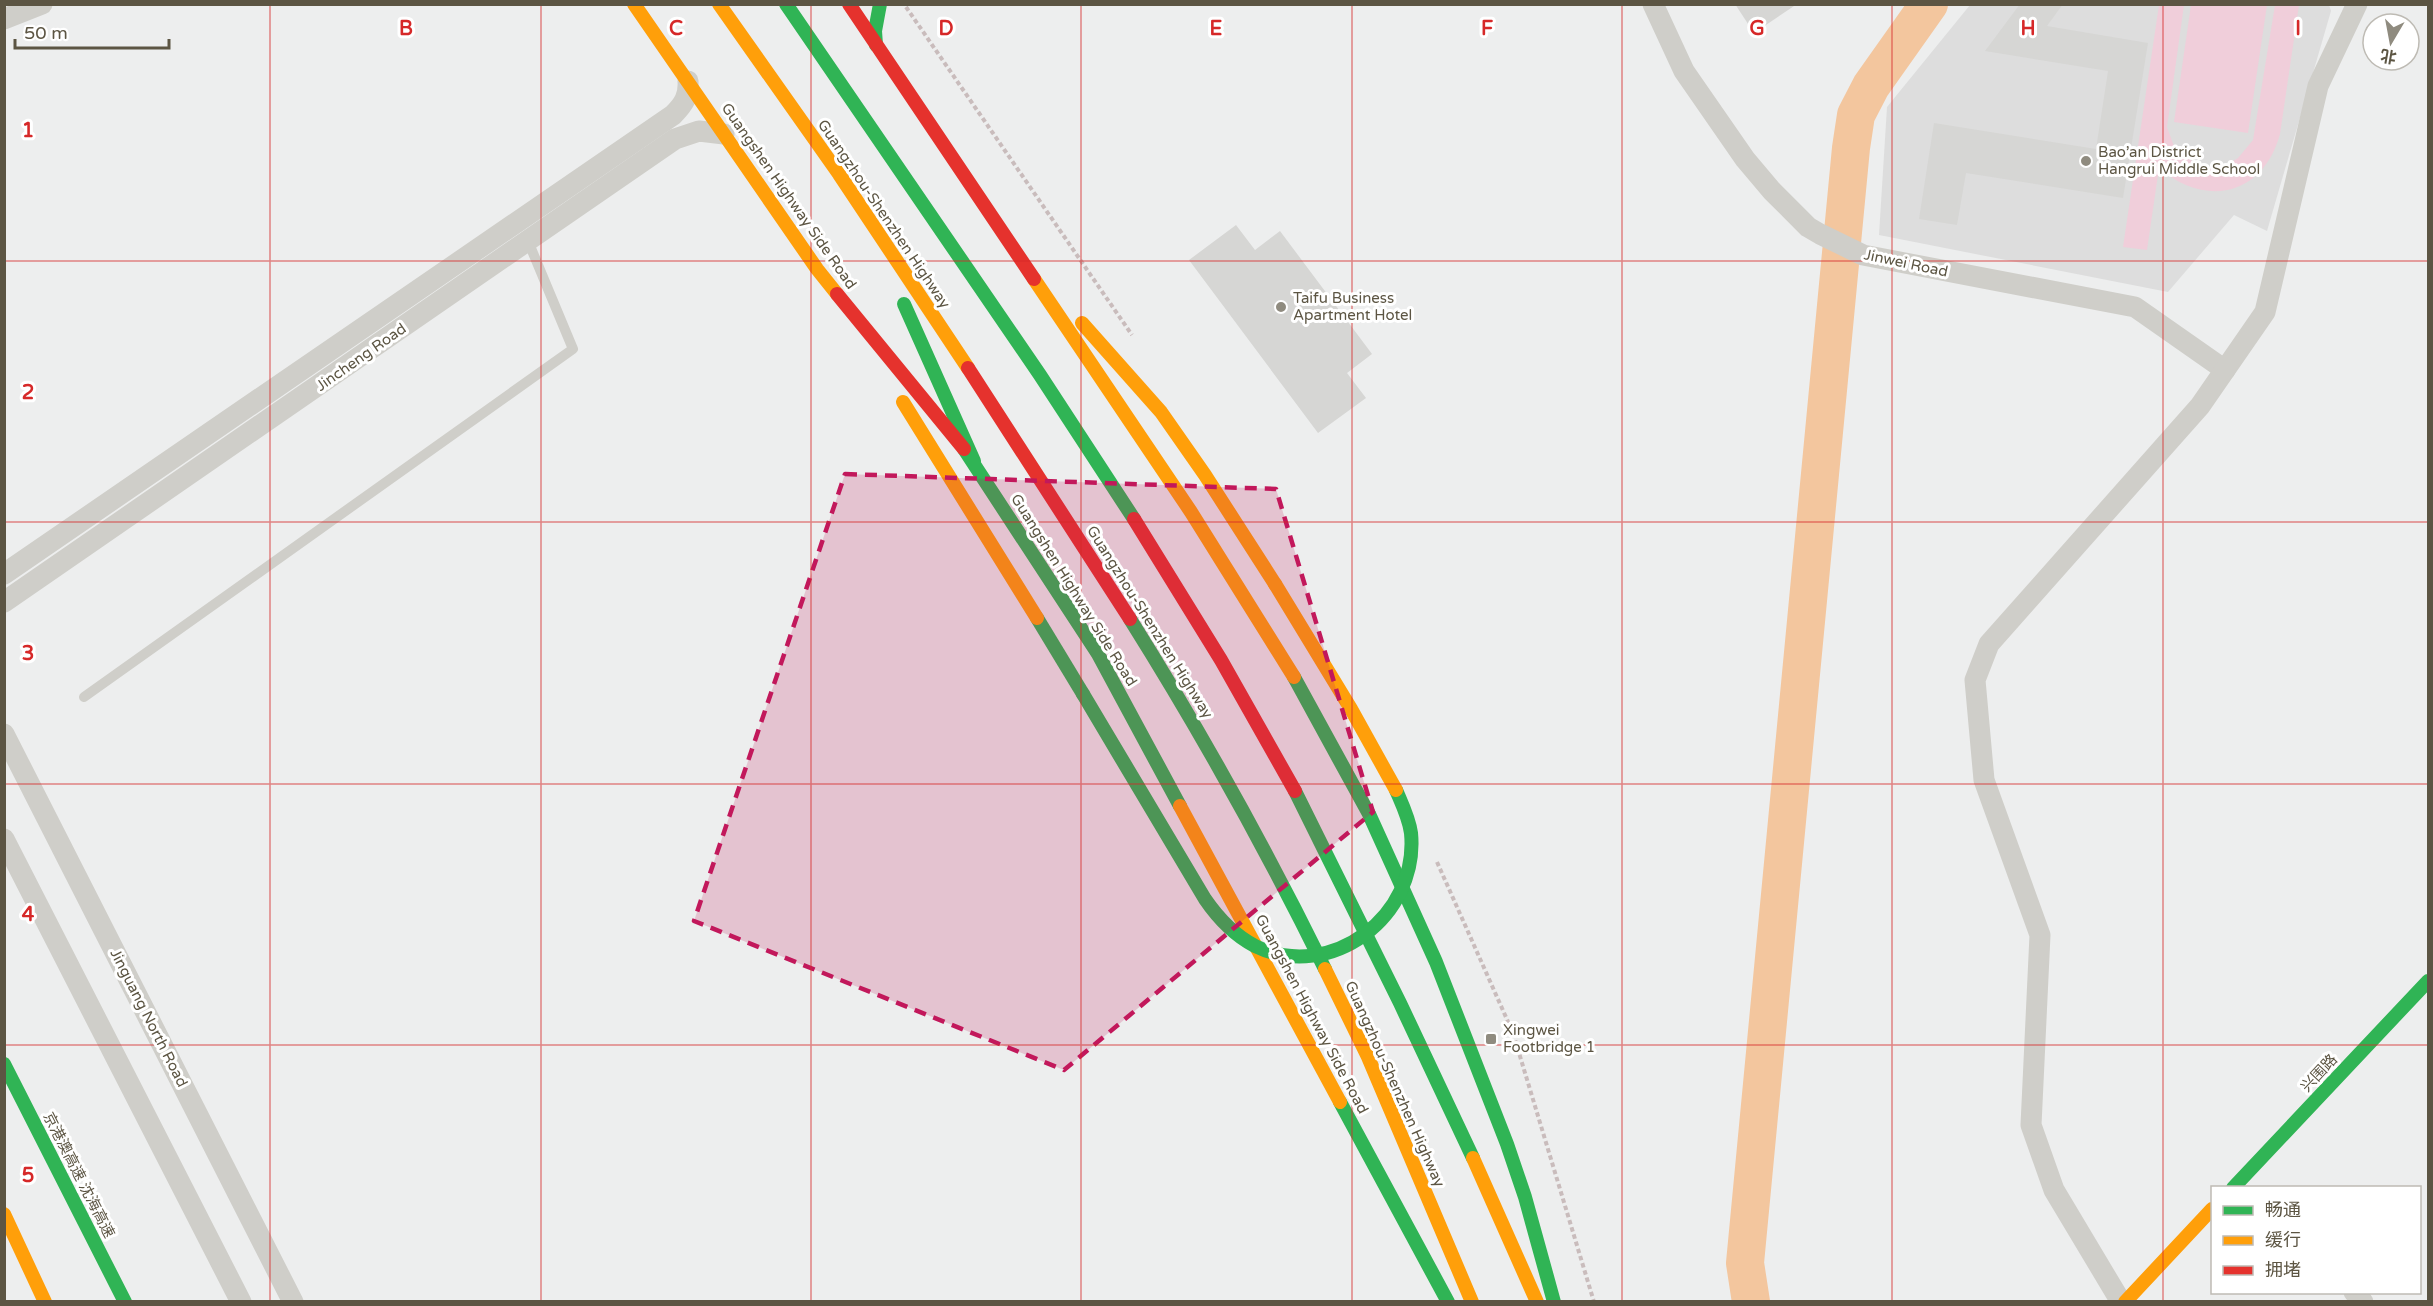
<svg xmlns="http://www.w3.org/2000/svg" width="2433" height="1306" font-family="'Varela Round','Noto Sans SC',sans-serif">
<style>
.education{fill:#ddd}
.pitch{fill:#f0ceda}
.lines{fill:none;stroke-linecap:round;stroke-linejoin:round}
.river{stroke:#f3c69e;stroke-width:38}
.building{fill:#d6d6d4}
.path{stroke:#c9bcbc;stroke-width:4;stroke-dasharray:4.5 3;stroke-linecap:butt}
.lane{stroke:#cfcec9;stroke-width:10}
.street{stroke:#cfcec9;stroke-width:21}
.fast{stroke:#30b455;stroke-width:14}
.slow{stroke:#ff9f0a;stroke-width:14}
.jam{stroke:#e5322d;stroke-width:14}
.fast-bridge{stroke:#30b455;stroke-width:14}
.slow-bridge{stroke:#ff9f0a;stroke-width:14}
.marked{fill:#c2185b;fill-opacity:0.2;stroke:#c2185b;stroke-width:4.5;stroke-dasharray:12 8;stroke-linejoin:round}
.grid{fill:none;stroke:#d62828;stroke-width:1.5;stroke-opacity:0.55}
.poi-dot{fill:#8f8b7f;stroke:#fff;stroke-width:2}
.labels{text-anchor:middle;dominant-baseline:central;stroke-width:6;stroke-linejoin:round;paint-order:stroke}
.poi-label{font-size:15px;fill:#5c5543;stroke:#fff;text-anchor:start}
.street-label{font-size:15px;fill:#5c5543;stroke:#fff}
.grid-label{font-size:20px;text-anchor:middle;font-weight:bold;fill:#d62828;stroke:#fff;stroke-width:6;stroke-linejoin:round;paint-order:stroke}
</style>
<rect width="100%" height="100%" fill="#edeeee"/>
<!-- education -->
<polygon class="education" points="1970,5 2329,5 2331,11 2267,231 2234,215 2168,292 1879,235 1887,107"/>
<!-- pitch -->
<g class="pitch">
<path d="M2159,5H2184L2167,127L2175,149L2184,157L2205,167H2217L2228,164L2238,158L2253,140L2275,5H2299L2280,134C2263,196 2206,208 2159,168L2147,250L2123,247Z"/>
<polygon points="2191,5 2267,5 2248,133 2174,122"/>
</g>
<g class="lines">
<!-- river -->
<polyline class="river" points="1751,1302 1745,1263 1851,148 1856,115 1871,86 1929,4"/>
</g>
<!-- building -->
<g class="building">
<polygon points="1735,4 1797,4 1754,33"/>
<polygon points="2020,4 2063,4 2047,26 2148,43 2123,198 1966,173 1957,225 1919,219 1934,123 2096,149 2108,71 1985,51"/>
<polygon points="1236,225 1255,250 1280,231 1372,354 1347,373 1366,398 1318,433 1189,260"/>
</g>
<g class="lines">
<!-- path -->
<g class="path">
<polyline points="906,7 1132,335"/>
<polyline points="1437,862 1513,1033 1594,1302"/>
</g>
<!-- lane -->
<polyline class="lane" points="84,697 573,349 528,241"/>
<!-- street -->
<g class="street">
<polyline points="1653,4 1684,71 1745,159 1772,191 1808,227 1820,234 1863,255 2135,307 2225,370"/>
<polyline points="4,19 42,4"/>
<path d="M4,574L673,115C684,104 689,96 688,81"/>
<polyline points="4,602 675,139 699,131 724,134"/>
<polyline points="4,734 293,1302"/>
<polyline points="4,839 241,1302"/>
<polyline points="2354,1292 2363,1302"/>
<polyline points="2121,1302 2054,1190 2031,1125 2040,935 1984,780 1975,680 1989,644 2200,406 2265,312 2318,86 2357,4"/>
</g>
<!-- fast -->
<g class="fast">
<polyline points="786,4 1040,375 1134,519"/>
<polyline points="876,45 875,31 880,4"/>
<polyline points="904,304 974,461"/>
<polyline points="964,449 1098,654 1180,806"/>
<polyline points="1037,618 1083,694"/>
<path d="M1130,619C1201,732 1266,849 1325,969"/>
<polyline points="1294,677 1369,814 1436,962 1507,1144 1525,1197 1554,1302"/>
<polyline points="1295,791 1400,1003 1473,1158"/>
<polyline points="4,1064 125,1302"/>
<polyline points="1340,1102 1448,1302"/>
<polyline points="2233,1188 2428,981"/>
</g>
<!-- slow -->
<g class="slow">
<polyline points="634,4 817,269 837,294"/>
<polyline points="719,4 839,174 968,368"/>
<polyline points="1034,279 1191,512 1294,677"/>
<polyline points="1082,323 1161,412 1205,475 1275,584"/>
<polyline points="903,402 1037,618"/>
<polyline points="1180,806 1340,1102"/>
<polyline points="1325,969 1368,1057 1472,1302"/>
<polyline points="1473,1158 1537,1302"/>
<polyline points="4,1214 45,1302"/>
<polyline points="2125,1302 2212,1209"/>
</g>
<!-- jam -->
<g class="jam">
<polyline points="849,4 1034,279"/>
<polyline points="837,294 964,449"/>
<polyline points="968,368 1130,619"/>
<polyline points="1134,519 1221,660 1295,791"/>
</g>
<!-- fast-bridge -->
<path class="fast-bridge" d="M1083,694L1205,899C1218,918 1234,935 1255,946C1331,983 1419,916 1411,833C1409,818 1402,804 1396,790"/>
<!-- slow-bridge -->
<polyline class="slow-bridge" points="1275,584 1351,709 1396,790"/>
</g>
<!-- marked area -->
<path class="marked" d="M845,474L1276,489L1373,812L1064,1070L694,921Z"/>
<!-- grid -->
<path class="grid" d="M270,4V1302M541,4V1302M811,4V1302M1081,4V1302M1352,4V1302M1622,4V1302M1892,4V1302M2163,4V1302M4,261H2428M4,522H2428M4,784H2428M4,1045H2428"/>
<!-- markers -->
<g class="poi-dot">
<circle cx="2086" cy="161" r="6"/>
<circle cx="1281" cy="307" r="6"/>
<rect x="1485" y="1033" width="12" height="12" rx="3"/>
</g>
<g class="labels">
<!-- poi labels -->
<g class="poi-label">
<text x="2098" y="152">Bao’an District<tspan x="2098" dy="17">Hangrui Middle School</tspan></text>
<text x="1293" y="298">Taifu Business<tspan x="1293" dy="17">Apartment Hotel</tspan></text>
<text x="1503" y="1030">Xingwei<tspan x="1503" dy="17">Footbridge 1</tspan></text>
</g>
<!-- street labels -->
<g class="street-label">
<text transform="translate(789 196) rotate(55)">Guangshen Highway Side Road</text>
<text transform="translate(884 214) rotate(56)">Guangzhou-Shenzhen Highway</text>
<text transform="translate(1906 263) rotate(12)">Jinwei Road</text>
<text transform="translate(361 357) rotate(-35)">Jincheng Road</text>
<text transform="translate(1074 590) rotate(58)">Guangshen Highway Side Road</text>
<text transform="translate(1150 622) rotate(58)">Guangzhou-Shenzhen Highway</text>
<text transform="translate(1312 1014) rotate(62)">Guangshen Highway Side Road</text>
<text transform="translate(149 1018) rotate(63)">Jinguang North Road</text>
<text transform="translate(2319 1073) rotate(-47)">兴围路</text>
<text transform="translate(1395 1084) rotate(66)">Guangzhou-Shenzhen Highway</text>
<text transform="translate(79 1175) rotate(63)">京港澳高速 沈海高速</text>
</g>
</g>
<g class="grid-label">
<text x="406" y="35">B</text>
<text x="676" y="35">C</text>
<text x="946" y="35">D</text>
<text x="1216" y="35">E</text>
<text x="1487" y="35">F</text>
<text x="1757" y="35">G</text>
<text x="2028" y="35">H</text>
<text x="2298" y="35">I</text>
<text x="28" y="137">1</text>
<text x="28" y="399">2</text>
<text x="28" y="660">3</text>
<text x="28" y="921">4</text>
<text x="28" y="1182">5</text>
</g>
<!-- border -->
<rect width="2433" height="1306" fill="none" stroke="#5c5543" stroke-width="12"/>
<!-- legend -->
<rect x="2211" y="1186" width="210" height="108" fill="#ffffff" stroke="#bebbb4" stroke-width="1.5"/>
<rect x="2223" y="1206" width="30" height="9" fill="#30b455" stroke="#bebbb4" stroke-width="1.5"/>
<text x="2265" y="1216" font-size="18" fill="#5c5543">畅通</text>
<rect x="2223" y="1236" width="30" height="9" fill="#ff9f0a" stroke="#bebbb4" stroke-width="1.5"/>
<text x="2265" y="1246" font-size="18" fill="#5c5543">缓行</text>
<rect x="2223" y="1266" width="30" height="9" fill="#e5322d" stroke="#bebbb4" stroke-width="1.5"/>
<text x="2265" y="1276" font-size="18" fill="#5c5543">拥堵</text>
<!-- north arrow -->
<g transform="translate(2391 42) rotate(190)"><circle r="28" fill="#ffffff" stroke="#bebbb4" stroke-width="1.5"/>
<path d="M0-4.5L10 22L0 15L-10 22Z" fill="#8f8b7f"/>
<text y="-9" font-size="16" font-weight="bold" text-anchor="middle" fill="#5c5543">北</text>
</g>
<!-- scale -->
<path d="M15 39v9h154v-9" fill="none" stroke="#5c5543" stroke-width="3"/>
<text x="24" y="39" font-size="18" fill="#5c5543" stroke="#ffffff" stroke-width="4.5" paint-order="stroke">50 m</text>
</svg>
